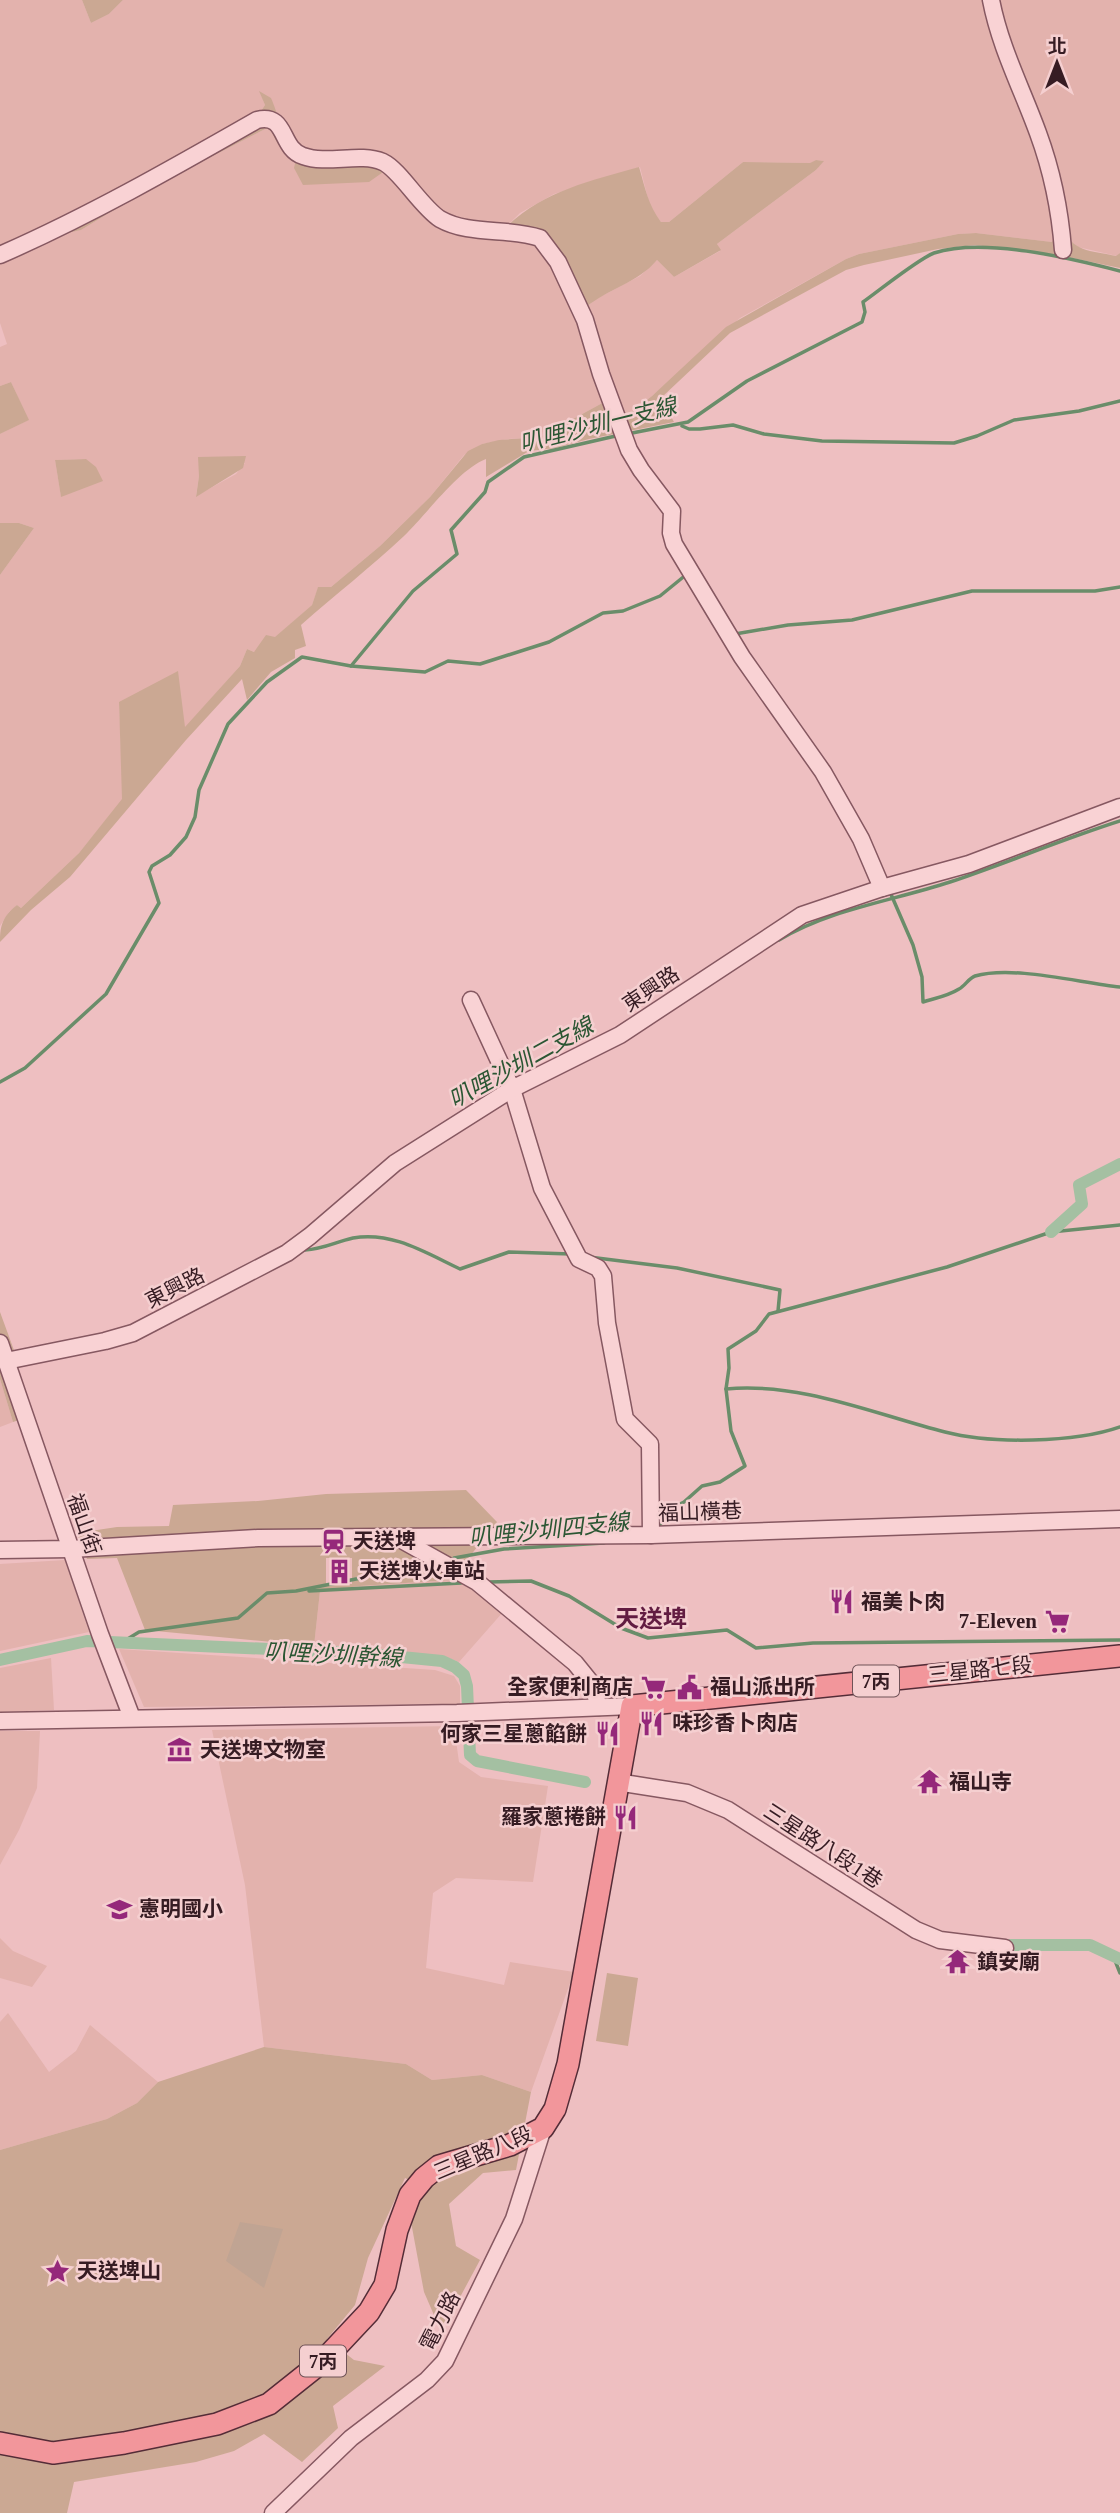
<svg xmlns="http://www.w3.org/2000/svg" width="1120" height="2513" font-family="'Times New Roman','Noto Sans TC',serif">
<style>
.farmland{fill:#e3b2ad;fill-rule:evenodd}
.green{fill:#cba893;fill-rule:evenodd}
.cemetery{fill:#c0a493}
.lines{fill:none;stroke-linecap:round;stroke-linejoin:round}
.stream{stroke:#6a8d6a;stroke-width:3.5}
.canal{stroke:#a4c0a2;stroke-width:12}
.minor-casing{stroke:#865861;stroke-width:19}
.major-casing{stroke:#542c37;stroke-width:24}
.minor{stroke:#f9d2d4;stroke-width:16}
.major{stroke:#f2969b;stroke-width:21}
.labels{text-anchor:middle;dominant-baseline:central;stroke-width:5;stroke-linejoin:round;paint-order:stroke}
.shield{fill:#f5cfd0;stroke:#6f5257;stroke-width:2}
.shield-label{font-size:19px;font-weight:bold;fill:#361c23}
.street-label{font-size:21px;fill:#361c23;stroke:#f5cfd0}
.poi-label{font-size:21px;font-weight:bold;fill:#361c23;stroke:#f5cfd0;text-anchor:start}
.water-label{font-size:23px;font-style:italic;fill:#2b5633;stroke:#f5cfd0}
.quarter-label{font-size:24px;font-weight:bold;fill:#621c41;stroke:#f5cfd0}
</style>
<rect width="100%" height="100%" fill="#eebfc1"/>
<!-- farmland -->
<g class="farmland">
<polygon points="0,0 82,0 91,23 109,14 123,0 1120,0 1120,253 1117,256 1078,247 1067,239 1052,242 976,233 958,234 859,254 846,259 740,318 652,396 623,418 585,308 596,299 640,276 657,260 674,277 720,251 717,244 816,170 823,161 816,160 811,163 743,162 669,222 661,222 654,213 649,203 640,167 554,194 520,213 505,228 465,223 440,214 391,159 311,152 292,142 274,110 273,104 260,92 265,105 259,114 133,186 0,249"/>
<path d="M269,127L281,148L386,169L448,231L474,238L499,241L501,237L540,245L569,296L606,401L540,437L508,439L482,444L464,455L430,497L380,546L331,587L318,588L312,605L275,638L254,652L247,649L240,666L185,728L119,702L123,799L79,853L21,908L17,905L9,912L0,926V575L34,528L19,523H0V434L28,420L11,382L0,386V347L7,344L0,323V262L66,232L81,230L147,190ZM86,459L61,497V496L55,460ZM245,463L236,474L196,496L199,476Z"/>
<polygon points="0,1379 13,1422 0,1427"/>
<polygon points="65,1560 89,1632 0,1651 0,1564"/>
<polygon points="451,1580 470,1588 503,1612 459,1662 444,1656 314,1646 320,1591 360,1586"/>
<polygon points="119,1649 435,1670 454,1676 460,1686 460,1704 144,1707"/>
<polygon points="51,1658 54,1710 0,1712 0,1668"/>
<polygon points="454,1726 459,1762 481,1777 548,1786 533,1882 456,1878 433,1893 426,1968 504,1985 510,1962 574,1972 531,2092 482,2075 432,2080 406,2064 264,2047 245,1885 212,1730"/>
<polygon points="0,1731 40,1731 37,1788 19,1830 0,1865"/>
<polygon points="0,1938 13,1951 47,1966 32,1987 0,1978"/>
<polygon points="8,2013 49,2072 76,2051 90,2025 158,2082 137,2103 107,2119 0,2150 0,2022"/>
</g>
<!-- green -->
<g class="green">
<polygon points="82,0 123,0 109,14 91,23"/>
<path d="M259,91L271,98C277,111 281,132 292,142C310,159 355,153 379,153L432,207L455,221L505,228C543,191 590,181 639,167C645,187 648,205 661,222H669L743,162L810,163L816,160L824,161L816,170L717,244L721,250L674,277L657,260C638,283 607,289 585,308L623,418L652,396L726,327L846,259L859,254L958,234L976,233L1052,242L1061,225C1073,253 1089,250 1116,256L1120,253V268L1063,256L975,245L938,249L864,265L846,270L730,333L661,398L674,422L589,439L555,448L529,451L486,477V459C459,469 426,515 404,536C371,567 335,595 301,625L306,646L295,650V658L271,672L247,700L242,679L186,740L70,877L31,910L0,942C0,925 3,916 17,905L21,908L79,853L122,799L119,702L178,671L185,727L240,666L247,649L254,652L266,635L275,637L312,605L318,587H331L380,546L430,497L468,451L482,444L499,440L540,437L606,401L569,296L540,245L502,237L499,241L474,238L448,231L386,170L369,182L303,185L294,168L296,159C281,154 276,140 269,127L147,190L81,230L13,244L259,114L265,105Z"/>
<polygon points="11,382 29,420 0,434 0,386"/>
<polygon points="246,456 243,468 196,497 199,476 198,457"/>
<polygon points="86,459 96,467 103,481 61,497 55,460"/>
<polygon points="0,523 19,523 34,528 0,575"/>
<polygon points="0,1312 19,1364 15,1365 32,1416 13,1422 0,1379"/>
<path d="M466,1490L497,1522L451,1580L360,1586L320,1591L314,1646L145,1630L117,1558L87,1559L77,1533L117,1527L169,1526L173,1505L258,1501L326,1494ZM326,1558H352V1584H326Z"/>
<polygon points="607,1973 638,1978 628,2046 596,2041"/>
<polygon points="264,2047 406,2064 432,2080 482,2075 531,2092 516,2170 483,2173 449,2204 456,2246 480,2260 451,2314 440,2329 424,2292 411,2222 420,2185 405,2178 368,2258 355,2305 327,2339 354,2360 385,2366 333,2406 338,2428 302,2462 264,2434 234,2451 196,2462 74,2482 67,2513 0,2513 0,2150 107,2119 137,2103 158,2082"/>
</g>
<!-- cemetery -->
<polygon class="cemetery" points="240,2222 283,2229 264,2288 226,2261"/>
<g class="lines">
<!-- stream -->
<g class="stream">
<polyline points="682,426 689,429 700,429 733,425 764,434 822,441 954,443 977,436 1014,420 1079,411 1120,401"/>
<path d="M627,434L688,422L747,381L862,322L865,312L863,302C880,290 918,259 934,253C983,237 1070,258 1120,271"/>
<polyline points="735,634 788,625 852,620 972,591 1095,591 1120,587"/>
<polyline points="351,666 413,591 457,554 451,530 485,492 488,482 524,457 620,435"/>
<path d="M890,892L913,945L922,977L923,1002C936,998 948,996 959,989C965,986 969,978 975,976C1013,965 1080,983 1120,987"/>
<path d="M779,940C831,909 892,901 950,882C1007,863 1063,839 1120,821"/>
<polyline points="0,1082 25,1068 106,994 159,903 149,872 152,866 170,855 186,837 195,817 199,790 228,724 267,682 302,657 351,666 425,672 448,661 480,664 549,642 603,613 623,611 660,596 687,574"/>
<path d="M305,1250C324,1249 335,1242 353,1238C392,1231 426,1253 460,1269L509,1252L571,1254"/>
<polyline points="589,1257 677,1268 780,1290 778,1311"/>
<polyline points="726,1389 729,1368 728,1349 756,1331 769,1314 947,1267 1051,1232 1120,1225"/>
<path d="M656,1529L676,1506L684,1502L702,1486L720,1482L745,1466L731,1431L726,1389C801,1382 874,1414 945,1432C991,1444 1075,1443 1120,1427"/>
<polyline points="454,1558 504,1549 604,1543"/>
<polyline points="488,1582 531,1581 569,1596 621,1628 648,1638 727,1630 756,1648 813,1643 1120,1640"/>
<polyline points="309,1591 461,1583"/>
<polyline points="121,1643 139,1632 238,1618 267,1593 296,1591 361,1578"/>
<polyline points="1119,1959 1116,1963 1120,1973"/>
</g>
<!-- canal -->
<g class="canal">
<polyline points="1051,1232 1082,1204 1079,1185 1120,1164"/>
<polyline points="0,1660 87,1641 361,1653 442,1661 455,1667 464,1675 467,1686 470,1755 477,1761 585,1782"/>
<polyline points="1010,1945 1090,1945 1120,1959"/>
</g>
<defs>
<g id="minor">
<path d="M991,0C1000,47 1022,89 1038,133C1052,171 1060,210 1063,250"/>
<path d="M0,255C89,216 173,168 257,120C288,113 279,148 303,156C328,165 359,152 383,162C400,170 421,207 440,219C470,236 508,227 540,238L558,262L585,320L601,374L629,450L641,470L672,511L671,533L674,544L742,657L823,772L861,839L882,888"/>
<polyline points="471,1000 512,1089 542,1188 579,1259 598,1268 603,1276 607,1323 625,1419 650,1444 651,1535"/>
<polyline points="0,1343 100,1634 132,1718"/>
<polyline points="6,1361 105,1341 133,1333 287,1253 310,1236 395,1163 512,1089 620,1035 802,915 882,888 969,864 1120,807"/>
<polyline points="398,1538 477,1582 575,1663 592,1684 599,1707"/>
<polyline points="0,1550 71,1549 258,1538 651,1535 1120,1519"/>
<polyline points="0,1721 457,1713 632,1706"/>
<polyline points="617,1782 687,1793 728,1810 916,1930 940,1940 1005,1948"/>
<polyline points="273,2513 351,2438 427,2380 445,2361 514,2219 543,2128"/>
</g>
<polyline id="major" points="0,2443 53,2453 124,2443 217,2424 269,2404 323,2361 369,2312 385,2285 397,2230 410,2195 424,2178 439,2166 510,2145 543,2128 555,2109 568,2064 632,1706 1120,1656"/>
</defs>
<!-- minor casing -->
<use href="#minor" class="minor-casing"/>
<!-- major casing -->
<use href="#major" class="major-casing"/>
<!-- minor -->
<use href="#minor" class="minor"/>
<!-- major -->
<use href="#major" class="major"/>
</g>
<!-- icons -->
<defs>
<symbol id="station-bare" viewBox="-9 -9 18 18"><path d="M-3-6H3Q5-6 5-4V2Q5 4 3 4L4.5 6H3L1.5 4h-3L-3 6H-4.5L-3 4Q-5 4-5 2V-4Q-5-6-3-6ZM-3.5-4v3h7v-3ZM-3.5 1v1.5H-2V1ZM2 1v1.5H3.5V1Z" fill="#95287a" stroke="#f5cfd0" stroke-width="2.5" paint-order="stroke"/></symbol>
<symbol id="building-bare" viewBox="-9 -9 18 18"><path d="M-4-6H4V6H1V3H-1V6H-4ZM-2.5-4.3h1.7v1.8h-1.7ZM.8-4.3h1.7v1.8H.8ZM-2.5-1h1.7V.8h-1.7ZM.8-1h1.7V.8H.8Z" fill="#95287a" stroke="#f5cfd0" stroke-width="2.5" paint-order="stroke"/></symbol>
<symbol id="restaurant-bare" viewBox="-9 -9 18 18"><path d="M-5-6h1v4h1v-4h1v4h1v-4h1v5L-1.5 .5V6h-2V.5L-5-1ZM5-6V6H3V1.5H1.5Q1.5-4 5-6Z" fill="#95287a" stroke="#f5cfd0" stroke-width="2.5" paint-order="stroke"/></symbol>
<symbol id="supermarket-bare" viewBox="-9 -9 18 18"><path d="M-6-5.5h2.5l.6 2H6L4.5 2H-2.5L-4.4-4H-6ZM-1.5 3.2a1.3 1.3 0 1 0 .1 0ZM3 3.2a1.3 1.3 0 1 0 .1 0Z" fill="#95287a" stroke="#f5cfd0" stroke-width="2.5" paint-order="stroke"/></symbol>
<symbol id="civic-bare" viewBox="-9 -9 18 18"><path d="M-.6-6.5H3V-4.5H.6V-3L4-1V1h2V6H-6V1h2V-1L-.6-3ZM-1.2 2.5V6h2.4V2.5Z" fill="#95287a" stroke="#f5cfd0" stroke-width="2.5" paint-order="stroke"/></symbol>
<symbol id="museum-bare" viewBox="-9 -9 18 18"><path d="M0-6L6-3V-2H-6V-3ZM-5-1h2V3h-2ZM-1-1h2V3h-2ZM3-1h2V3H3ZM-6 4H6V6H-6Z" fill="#95287a" stroke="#f5cfd0" stroke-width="2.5" paint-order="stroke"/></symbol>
<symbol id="temple-bare" viewBox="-9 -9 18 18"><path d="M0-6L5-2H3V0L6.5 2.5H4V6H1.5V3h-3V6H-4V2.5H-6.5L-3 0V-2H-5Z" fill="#95287a" stroke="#f5cfd0" stroke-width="2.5" paint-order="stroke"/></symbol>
<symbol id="school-bare" viewBox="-9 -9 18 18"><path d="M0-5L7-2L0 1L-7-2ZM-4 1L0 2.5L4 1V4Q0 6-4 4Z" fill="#95287a" stroke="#f5cfd0" stroke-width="2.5" paint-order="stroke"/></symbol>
<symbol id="sight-bare" viewBox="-9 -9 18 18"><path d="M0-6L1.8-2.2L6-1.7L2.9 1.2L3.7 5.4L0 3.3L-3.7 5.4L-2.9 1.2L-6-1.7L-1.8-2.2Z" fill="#95287a" stroke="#f5cfd0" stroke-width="2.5" paint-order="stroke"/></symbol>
</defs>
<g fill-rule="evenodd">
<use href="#station-bare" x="316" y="1524" width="35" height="35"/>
<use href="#building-bare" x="322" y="1554" width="35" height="35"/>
<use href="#restaurant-bare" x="824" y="1584" width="35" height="35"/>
<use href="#supermarket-bare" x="1040" y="1604" width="35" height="35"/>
<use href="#supermarket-bare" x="636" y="1670" width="35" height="35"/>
<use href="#civic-bare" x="672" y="1670" width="35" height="35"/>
<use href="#restaurant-bare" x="634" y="1706" width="35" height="35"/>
<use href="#restaurant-bare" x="590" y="1716" width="35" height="35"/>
<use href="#museum-bare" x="162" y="1732" width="35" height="35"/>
<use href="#temple-bare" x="912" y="1764" width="35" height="35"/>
<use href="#restaurant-bare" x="608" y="1800" width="35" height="35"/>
<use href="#school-bare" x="102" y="1892" width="35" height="35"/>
<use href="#temple-bare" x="940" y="1944" width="35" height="35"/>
<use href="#sight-bare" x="40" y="2254" width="35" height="35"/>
</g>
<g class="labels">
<!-- shield labels -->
<g class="shield">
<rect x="853" y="1665.5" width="46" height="31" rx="5"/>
<rect x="300" y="2345.5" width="46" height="31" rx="5"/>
</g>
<g class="shield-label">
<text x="876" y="1681">7丙</text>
<text x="323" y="2361">7丙</text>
</g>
<!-- street labels -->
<g class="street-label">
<text transform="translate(651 989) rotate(-34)">東興路</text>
<text transform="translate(175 1288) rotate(-27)">東興路</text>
<text transform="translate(700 1512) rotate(-2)">福山橫巷</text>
<text transform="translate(84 1524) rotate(71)">福山街</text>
<text transform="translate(980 1670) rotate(-6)">三星路七段</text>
<text transform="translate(823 1846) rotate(33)">三星路八段1巷</text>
<text transform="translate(483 2153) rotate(-23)">三星路八段</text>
<text transform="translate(440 2321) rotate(-63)">電力路</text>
</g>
<!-- poi labels -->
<g class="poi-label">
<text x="353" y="1541">天送埤</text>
<text x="359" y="1571">天送埤火車站</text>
<text x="861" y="1602">福美卜肉</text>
<text x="1037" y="1621" text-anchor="end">7-Eleven</text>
<text x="633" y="1687" text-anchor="end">全家便利商店</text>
<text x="710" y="1687">福山派出所</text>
<text x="672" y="1723">味珍香卜肉店</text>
<text x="587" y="1734" text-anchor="end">何家三星蔥餡餅</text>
<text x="200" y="1750">天送埤文物室</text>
<text x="949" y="1782">福山寺</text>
<text x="606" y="1817" text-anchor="end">羅家蔥捲餅</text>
<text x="139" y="1909">憲明國小</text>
<text x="977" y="1962">鎮安廟</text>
<text x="77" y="2271">天送埤山</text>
</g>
<!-- water labels -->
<g class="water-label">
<text transform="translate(598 425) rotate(-14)">叭哩沙圳一支線</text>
<text transform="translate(521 1063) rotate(-29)">叭哩沙圳二支線</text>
<text transform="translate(549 1530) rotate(-6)">叭哩沙圳四支線</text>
<text transform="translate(333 1655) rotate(3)">叭哩沙圳幹線</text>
</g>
<!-- quarter labels -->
<g class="quarter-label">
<text x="651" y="1619">天送埤</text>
</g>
</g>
<!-- north arrow -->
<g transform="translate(1057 63)" stroke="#f5cfd0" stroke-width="5" paint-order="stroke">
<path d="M0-5L12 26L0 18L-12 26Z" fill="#361c23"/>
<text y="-10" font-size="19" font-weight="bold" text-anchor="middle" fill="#361c23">北</text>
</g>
</svg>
